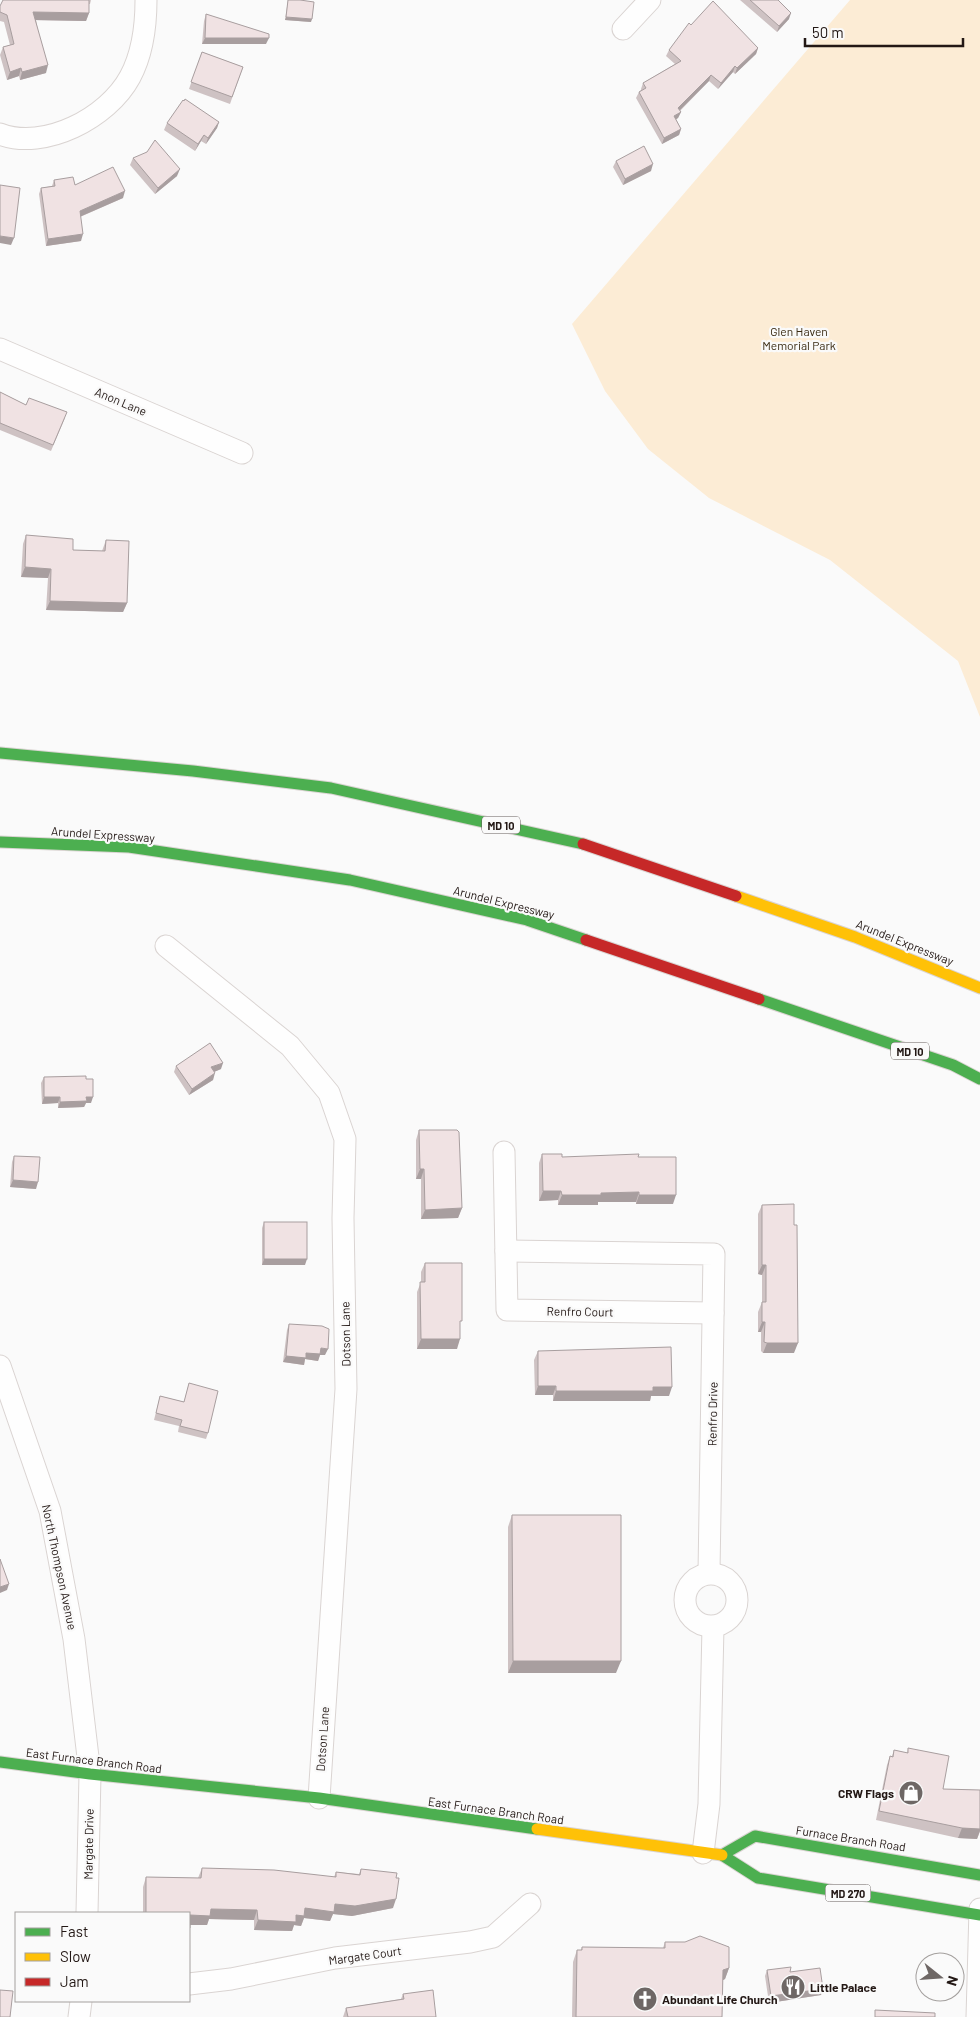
<svg xmlns="http://www.w3.org/2000/svg" width="980" height="2017" font-family="Barlow,sans-serif">
<style>
.green{fill:#fcecd5}
.lines{fill:none;stroke-linecap:round;stroke-linejoin:round}
.street-casing{stroke:#dad4d2;stroke-width:23}
.fast-casing{stroke:#dad4d2;stroke-width:13}
.slow-casing{stroke:#dad4d2;stroke-width:13}
.jam-casing{stroke:#dad4d2;stroke-width:13}
.street{stroke:#fefefe;stroke-width:21}
.fast{stroke:#4caf50;stroke-width:11}
.slow{stroke:#ffc107;stroke-width:11}
.jam{stroke:#c62828;stroke-width:11}
.wall{fill:#cec2c3}
.shaded-wall{fill:#a89e9f}
.building{fill:#f0e2e3;stroke:#a89e9f}
.labels{text-anchor:middle;dominant-baseline:central;stroke-width:4.5;stroke-linejoin:round;paint-order:stroke}
.shield{fill:#fafafa;stroke:#645c5a;stroke-width:1}
.shield-label{font-size:11px;font-weight:bold;fill:#231815}
.park-label{font-size:12px;fill:#392a12;stroke:#fafafa}
.street-label{font-size:12px;fill:#231815;stroke:#fafafa}
.poi-label{font-size:12px;font-weight:bold;fill:#231815;stroke:#fafafa;text-anchor:start}
</style>
<rect width="100%" height="100%" fill="#fafafa"/>
<!-- green -->
<polygon class="green" points="850,0 980,0 980,717 958,661 830,560 709,498 648,449 605,391 572,324"/>
<g class="lines">
<defs>
<g id="street">
<polyline points="623,29 650,0"/>
<path d="M0,134C44,151 108,118 130,77C143,53 146,27 146,0"/>
<polyline points="0,349 242,453"/>
<polyline points="166,946 290,1046 329,1093 345,1139 343,1218 346,1389 319,1798"/>
<polyline points="504,1152 507,1310 713,1313"/>
<polyline points="506,1251 714,1254 709,1573"/>
<polyline points="0,1366 50,1511 74,1639 90,1774 87,1913"/>
<circle cx="711" cy="1600" r="26"/>
<polyline points="703,1853 709,1804 713,1627"/>
<polyline points="189,1984 231,1979 335,1958 470,1942 493,1937 530,1904"/>
<polyline points="79,2017 81,2001"/>
<polyline points="977,2017 980,1909"/>
</g>
<g id="fast">
<polyline points="0,753 193,771 331,788 583,844"/>
<polyline points="0,842 129,847 350,880 527,920 586,940"/>
<polyline points="759,999 953,1065 980,1079"/>
<polyline points="0,1762 90,1774 319,1798 537,1829"/>
<polyline points="980,1875 755,1836 722,1855 758,1878 980,1915"/>
</g>
<g id="slow">
<polyline points="736,896 855,937 980,988"/>
<polyline points="537,1829 722,1855"/>
</g>
<g id="jam">
<polyline points="583,844 736,896"/>
<polyline points="586,940 759,999"/>
</g>
</defs>
<!-- street casing -->
<use href="#street" class="street-casing"/>
<!-- fast casing -->
<use href="#fast" class="fast-casing"/>
<!-- slow casing -->
<use href="#slow" class="slow-casing"/>
<!-- jam casing -->
<use href="#jam" class="jam-casing"/>
<!-- street -->
<use href="#street" class="street"/>
<!-- fast -->
<use href="#fast" class="fast"/>
<!-- slow -->
<use href="#slow" class="slow"/>
<!-- jam -->
<use href="#jam" class="jam"/>
</g>
<!-- wall -->
<g class="wall">
<polygon points="91,0 90,4 89,4 89,13 86,21 36,20 46,73 20,80 19,76 7,80 0,55 3,47 10,45 4,22 0,21 0,6"/>
<polygon points="288,0 311,22 285,20"/>
<polygon points="740,0 778,0 789,19 777,32"/>
<polygon points="206,14 266,44 202,44 204,21"/>
<polygon points="691,25 758,48 756,54 735,74 733,72 718,89 709,81 680,111 681,112 678,118 676,119 681,129 679,135 662,144 636,98 639,92 641,90 641,89 643,83 675,64 666,56 669,50"/>
<polygon points="202,52 243,67 230,104 189,89"/>
<polygon points="219,122 217,128 206,144 201,141 195,151 164,130 167,123"/>
<polygon points="133,158 177,176 155,194 130,165"/>
<polygon points="616,161 651,171 623,185 613,167"/>
<polygon points="54,180 75,185 123,198 80,217 81,241 46,246 39,194 41,188 52,186"/>
<polygon points="0,392 26,405 65,418 51,451 0,430"/>
<polygon points="26,535 73,550 102,551 106,540 127,603 123,612 46,610 48,578 21,577 23,544"/>
<polygon points="176,1066 221,1069 214,1072 213,1080 189,1095 174,1072"/>
<polygon points="44,1077 86,1079 91,1103 86,1103 84,1107 58,1108 58,1103 42,1104 41,1083"/>
<polygon points="419,1130 462,1208 458,1218 421,1219 421,1179 416,1179 416,1140"/>
<polygon points="542,1154 562,1157 638,1157 673,1204 636,1204 636,1202 598,1202 598,1205 558,1205 558,1200 539,1201 539,1163"/>
<polygon points="14,1156 36,1189 10,1187 12,1162"/>
<polygon points="762,1205 794,1353 763,1353 761,1351 761,1332 758,1332 758,1312 762,1302 762,1275 758,1274 758,1214"/>
<polygon points="264,1222 305,1265 262,1265 262,1228"/>
<polygon points="425,1263 457,1349 417,1349 417,1292 421,1282 421,1272"/>
<polygon points="289,1324 325,1355 320,1355 318,1361 305,1359 304,1365 283,1362 287,1330"/>
<polygon points="538,1351 669,1396 651,1396 650,1401 553,1401 553,1395 535,1395 534,1360"/>
<polygon points="189,1383 208,1433 206,1439 178,1432 179,1426 154,1420 160,1396 184,1402"/>
<polygon points="512,1515 616,1673 508,1673 508,1527"/>
<polygon points="908,1748 943,1789 980,1790 980,1831 977,1839 958,1838 876,1820 887,1765 890,1756 892,1756 894,1750 907,1753"/>
<polygon points="202,1868 334,1877 336,1872 359,1874 361,1869 393,1908 352,1916 333,1914 330,1921 304,1918 301,1926 294,1925 292,1931 254,1930 254,1920 209,1919 207,1925 189,1913 143,1913 143,1887 146,1877 198,1878"/>
<polygon points="665,1942 729,1968 725,1979 723,1980 722,2017 572,2017 573,1962 577,1950 581,1950 582,1947 663,1948"/>
<polygon points="767,1970 823,1989 821,1995 769,2003 765,1976"/>
<polygon points="403,1994 436,2017 343,2017 346,2008 401,1999"/>
</g>
<!-- shaded-wall -->
<g class="shaded-wall">
<polygon points="33,12 89,13 86,21 31,20"/>
<polygon points="791,13 789,19 777,32 779,26"/>
<polygon points="286,17 312,19 311,22 285,20"/>
<polygon points="205,38 269,38 266,44 202,44"/>
<polygon points="758,48 756,54 735,74 737,68"/>
<polygon points="48,65 46,73 20,80 22,72"/>
<polygon points="735,66 733,72 718,89 721,83"/>
<polygon points="21,68 19,76 7,80 10,72"/>
<polygon points="711,75 709,81 676,114 678,108"/>
<polygon points="681,112 678,118 672,122 674,116"/>
<polygon points="219,122 217,128 206,144 208,138"/>
<polygon points="681,129 679,135 662,144 664,138"/>
<polygon points="204,135 201,141 195,151 198,144"/>
<polygon points="653,164 651,171 623,185 625,179"/>
<polygon points="180,169 177,176 155,194 158,188"/>
<polygon points="125,191 123,198 77,218 80,211"/>
<polygon points="83,234 81,241 46,246 48,239"/>
<polygon points="0,236 14,238 11,245 0,243"/>
<polygon points="25,567 51,569 48,578 21,577"/>
<polygon points="50,601 127,603 123,612 46,610"/>
<polygon points="223,1063 221,1069 209,1074 211,1067"/>
<polygon points="215,1073 213,1080 189,1095 192,1089"/>
<polygon points="44,1097 60,1097 58,1103 42,1104"/>
<polygon points="86,1097 93,1097 91,1103 86,1103 84,1107 58,1108 60,1102"/>
<polygon points="420,1169 424,1169 421,1179 416,1179"/>
<polygon points="13,1180 38,1182 36,1189 10,1187"/>
<polygon points="543,1191 561,1191 558,1200 539,1201"/>
<polygon points="639,1192 636,1202 598,1202 598,1205 558,1205 562,1195 601,1193"/>
<polygon points="639,1195 676,1195 673,1204 636,1204"/>
<polygon points="462,1208 458,1218 421,1219 425,1210"/>
<polygon points="264,1259 307,1259 305,1265 262,1265"/>
<polygon points="762,1265 766,1265 762,1275 758,1274"/>
<polygon points="762,1322 765,1322 761,1332 758,1332"/>
<polygon points="421,1339 460,1339 457,1349 417,1349"/>
<polygon points="767,1343 798,1343 794,1353 763,1353"/>
<polygon points="321,1348 328,1349 325,1355 320,1355 318,1361 305,1359 304,1365 283,1362 286,1356 306,1353"/>
<polygon points="538,1386 556,1386 553,1395 535,1395"/>
<polygon points="653,1387 672,1387 669,1396 651,1396 650,1401 553,1401 556,1391"/>
<polygon points="9,1584 7,1590 0,1593 0,1587"/>
<polygon points="513,1661 621,1661 616,1673 508,1673"/>
<polygon points="980,1825 980,1831 977,1839 958,1838 962,1828"/>
<polygon points="396,1899 393,1908 352,1916 333,1914 330,1921 304,1918 301,1926 294,1925 292,1931 254,1930 258,1920 296,1915 305,1908 335,1904"/>
<polygon points="211,1909 257,1910 254,1920 209,1919 207,1925 189,1925 190,1915"/>
<polygon points="729,1968 725,1979 719,1982 723,1970"/>
<polygon points="823,1989 821,1995 769,2003 771,1996"/>
</g>
<!-- building -->
<g class="building">
<polygon points="3,0 89,0 89,13 33,12 48,65 22,72 21,68 10,72 3,47 14,44 7,15 0,12 0,6"/>
<polygon points="288,0 300,0 314,2 312,19 286,17"/>
<polygon points="750,0 778,0 791,13 779,26"/>
<polygon points="713,1 758,48 737,68 735,66 721,83 711,75 678,108 681,112 674,116 681,129 664,138 639,92 646,88 643,83 681,61 669,50 689,23 691,25"/>
<polygon points="206,14 269,34 269,38 205,38"/>
<polygon points="202,52 243,67 232,97 191,82"/>
<polygon points="185,99 219,122 208,138 204,135 198,144 167,123 183,100 184,101"/>
<polygon points="155,140 180,169 158,188 133,158 147,152"/>
<polygon points="644,146 653,164 625,179 616,161"/>
<polygon points="113,167 125,191 80,211 83,234 48,239 41,188 55,186 54,180 73,177 75,185"/>
<polygon points="0,185 20,188 14,238 0,236"/>
<polygon points="0,392 26,405 29,398 67,412 53,445 0,423"/>
<polygon points="26,535 73,539 73,550 105,551 106,540 129,541 127,603 50,601 51,569 25,567"/>
<polygon points="210,1043 223,1063 211,1067 215,1073 192,1089 176,1066"/>
<polygon points="86,1076 86,1079 93,1079 93,1097 86,1097 87,1101 60,1102 60,1097 44,1097 44,1077"/>
<polygon points="419,1130 457,1130 459,1132 462,1208 425,1210 424,1169 420,1169"/>
<polygon points="542,1154 562,1154 562,1157 639,1154 638,1157 676,1157 676,1195 639,1195 639,1192 601,1193 601,1195 562,1195 561,1191 543,1191"/>
<polygon points="14,1156 40,1157 38,1182 13,1180"/>
<polygon points="794,1204 794,1225 797,1225 798,1343 767,1343 764,1342 765,1322 762,1322 762,1302 766,1302 766,1265 762,1265 762,1205"/>
<rect x="264" y="1222" width="43" height="37"/>
<polygon points="425,1263 462,1263 462,1321 460,1321 460,1339 421,1339 420,1282 425,1282"/>
<polygon points="289,1324 322,1326 329,1329 328,1349 321,1348 320,1354 306,1353 306,1358 286,1356"/>
<polygon points="671,1347 672,1387 653,1387 653,1391 556,1391 556,1386 538,1386 538,1351"/>
<polygon points="189,1383 218,1391 208,1433 180,1426 182,1420 156,1413 160,1396 184,1402"/>
<polygon points="512,1515 621,1515 621,1661 513,1661"/>
<polygon points="0,1559 9,1584 0,1587"/>
<polygon points="908,1748 949,1756 943,1789 980,1790 980,1829 962,1828 879,1811 890,1756 893,1757 894,1750 908,1753"/>
<polygon points="202,1868 274,1870 336,1877 336,1872 360,1875 361,1869 397,1873 396,1878 399,1878 396,1899 355,1906 335,1904 334,1912 305,1908 304,1916 296,1915 296,1922 258,1920 257,1910 211,1909 210,1916 190,1915 190,1928 189,1928 189,1913 146,1913 146,1877 201,1878"/>
<polygon points="700,1936 729,1947 729,1968 723,1970 722,2017 576,2017 577,1950 582,1950 582,1947 665,1948 665,1942 685,1942"/>
<polygon points="791,1967 790,1972 820,1968 823,1989 771,1996 767,1970"/>
<polygon points="0,1990 13,1991 10,2017 0,2017"/>
<polygon points="433,1990 436,2017 348,2017 346,2008 404,1999 403,1994"/>
<polygon points="875,2010 935,2013 935,2017 875,2017"/>
</g>
<!-- icons -->
<defs>
<symbol id="shop-disc" viewBox="-11 -11 22 22"><circle r="9.5" fill="#6e6765" stroke="#fafafa"/><path d="M-5-2.5h2.3a2.7 3.5 0 0 1 5.4 0H5L5.5 6h-11ZM-1.5-2.5h3a1.5 2.3 0 0 0-3 0Z" fill="#fff"/></symbol>
<symbol id="restaurant-disc" viewBox="-11 -11 22 22"><circle r="9.5" fill="#6e6765" stroke="#fafafa"/><path d="M-5-6h1v4h1v-4h1v4h1v-4h1v5L-1.5 .5V6h-2V.5L-5-1ZM5-6V6H3V1.5H1.5Q1.5-4 5-6Z" fill="#fff"/></symbol>
<symbol id="church-disc" viewBox="-11 -11 22 22"><circle r="9.5" fill="#6e6765" stroke="#fafafa"/><path d="M-1.2-6h2.4v3.5h3.3v2.4h-3.3V6h-2.4V-.1h-3.3v-2.4h3.3Z" fill="#fff"/></symbol>
</defs>
<g fill-rule="evenodd">
<use href="#shop-disc" x="897" y="1779" width="28" height="28"/>
<use href="#restaurant-disc" x="779" y="1973" width="28" height="28"/>
<use href="#church-disc" x="631" y="1985" width="28" height="28"/>
</g>
<g class="labels">
<!-- shield labels -->
<g class="shield">
<rect x="482" y="816.5" width="38" height="17" rx="4"/>
<rect x="891" y="1042.5" width="38" height="17" rx="4"/>
<rect x="825.5" y="1884.5" width="45" height="17" rx="4"/>
</g>
<g class="shield-label">
<text x="501" y="825">MD 10</text>
<text x="910" y="1051">MD 10</text>
<text x="848" y="1893">MD 270</text>
</g>
<!-- park labels -->
<g class="park-label">
<text x="799" y="331">Glen Haven<tspan x="799" dy="14">Memorial Park</tspan></text>
</g>
<!-- street labels -->
<g class="street-label">
<text transform="translate(121 401) rotate(23)">Anon Lane</text>
<text transform="translate(103 834) rotate(4)">Arundel Expressway</text>
<text transform="translate(504 902) rotate(14)">Arundel Expressway</text>
<text transform="translate(905 942) rotate(22)">Arundel Expressway</text>
<text transform="translate(580 1311) rotate(1)">Renfro Court</text>
<text transform="translate(345 1334) rotate(-91)">Dotson Lane</text>
<text transform="translate(712 1414) rotate(-89)">Renfro Drive</text>
<text transform="translate(60 1567) rotate(78)">North Thompson Avenue</text>
<text transform="translate(322 1739) rotate(-86)">Dotson Lane</text>
<text transform="translate(94 1760) rotate(7)">East Furnace Branch Road</text>
<text transform="translate(496 1810) rotate(8)">East Furnace Branch Road</text>
<text transform="translate(851 1838) rotate(9)">Furnace Branch Road</text>
<text transform="translate(88 1844) rotate(-89)">Margate Drive</text>
<text transform="translate(365 1955) rotate(-8)">Margate Court</text>
</g>
<!-- poi labels -->
<g class="poi-label">
<text x="894" y="1793" text-anchor="end">CRW Flags</text>
<text x="810" y="1987">Little Palace</text>
<text x="662" y="1999">Abundant Life Church</text>
</g>
</g>
<!-- legend -->
<rect x="15" y="1912" width="175" height="90" fill="#fafafa" stroke="#a4a09e"/>
<rect x="25" y="1928" width="25" height="8" fill="#4caf50" stroke="#a4a09e"/>
<text x="60" y="1937" font-size="15" fill="#231815">Fast</text>
<rect x="25" y="1953" width="25" height="8" fill="#ffc107" stroke="#a4a09e"/>
<text x="60" y="1962" font-size="15" fill="#231815">Slow</text>
<rect x="25" y="1978" width="25" height="8" fill="#c62828" stroke="#a4a09e"/>
<text x="60" y="1987" font-size="15" fill="#231815">Jam</text>
<!-- north arrow -->
<g transform="translate(940 1977) rotate(107)"><circle r="24" fill="#fafafa" stroke="#a4a09e"/>
<path d="M0-4L9 19L0 12L-9 19Z" fill="#6e6765"/>
<text y="-8" font-size="14" font-weight="bold" text-anchor="middle" fill="#231815">N</text>
</g>
<!-- scale -->
<path d="M805 38v8h158v-8" fill="none" stroke="#231815" stroke-width="2.5"/>
<text x="812" y="38" font-size="15" fill="#231815" stroke="#fafafa" stroke-width="4" paint-order="stroke">50 m</text>
</svg>
